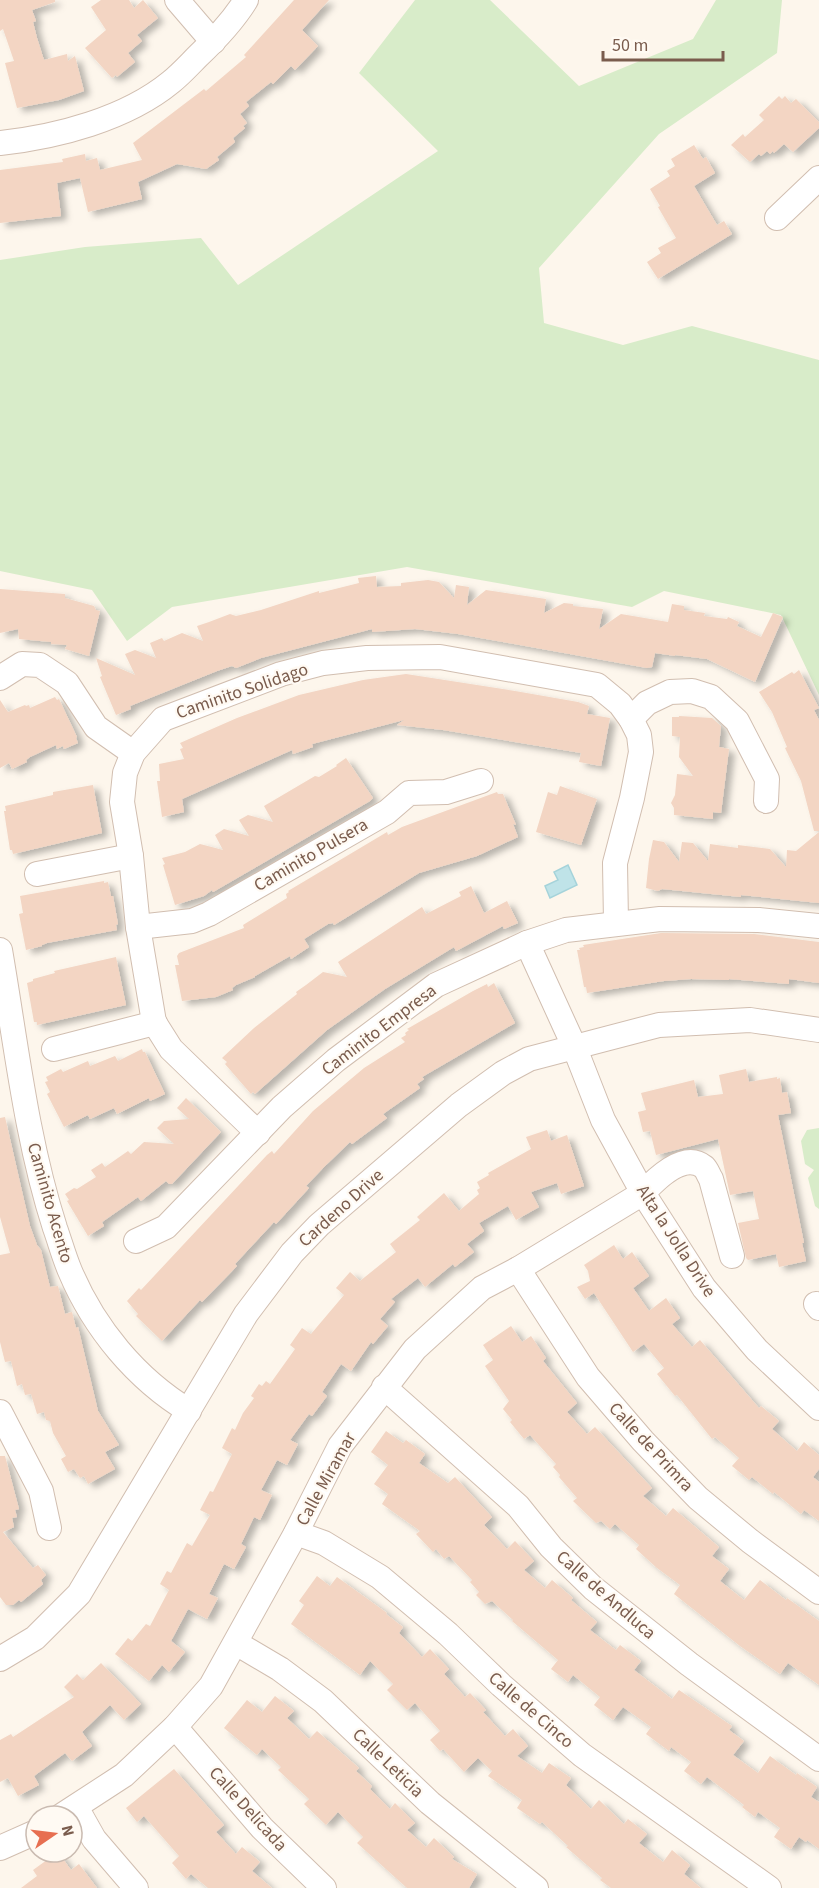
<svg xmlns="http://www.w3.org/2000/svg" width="819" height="1888" font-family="'Source Sans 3',sans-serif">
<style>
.green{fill:#d8ecc9}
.water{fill:#bfe3e8;stroke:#a5d3da;stroke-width:1.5}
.building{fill:#f3d5c3;filter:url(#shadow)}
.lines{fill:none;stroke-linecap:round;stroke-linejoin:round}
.minor-casing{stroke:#d1beb0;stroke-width:26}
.minor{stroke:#fff;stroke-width:24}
.labels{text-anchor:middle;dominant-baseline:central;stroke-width:4.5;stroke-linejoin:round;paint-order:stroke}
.street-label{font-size:18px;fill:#7a5c4d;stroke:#fffaf3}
</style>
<defs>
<filter id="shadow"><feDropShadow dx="6" dy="4" stdDeviation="3" flood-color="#0004"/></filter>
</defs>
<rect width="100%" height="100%" fill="#fdf6ec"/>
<!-- green -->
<g class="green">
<polygon points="415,0 490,0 579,86 693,39 716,0 782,0 777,53 659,134 539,268 544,323 623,345 692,326 819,360 819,695 781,615 664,591 632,607 407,567 172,607 127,641 92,590 0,571 0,260 85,247 201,238 238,285 438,151 359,73"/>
<polygon points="819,1128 819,1209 815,1206 808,1178 814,1170 805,1164 801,1141 807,1130"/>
</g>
<!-- water -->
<polygon class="water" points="568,865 577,885 550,898 545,886 558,880 554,872"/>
<!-- building -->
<g class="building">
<polygon points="0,0 55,0 55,2 32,10 36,21 33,22 37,38 44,60 67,54 68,61 75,56 84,91 59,100 17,108 5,63 14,61 3,29 0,31"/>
<polygon points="101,0 129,0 134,8 143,0 158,18 137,35 142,41 128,53 135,62 117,77 116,75 112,78 85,48 106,30 91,7"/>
<polygon points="294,0 329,0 302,30 318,46 295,70 291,66 273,84 271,82 246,102 249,106 240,114 247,123 243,126 245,128 233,138 235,142 217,157 219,160 206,169 177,164 138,182 142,199 88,212 80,178 57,183 61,216 0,223 0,170 63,162 62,159 85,154 86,161 97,158 100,170 142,160 133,143 204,89 206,91 246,57 244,55"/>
<polygon points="779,96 782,99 785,96 791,103 796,99 819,122 819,128 793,152 784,144 774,153 773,151 770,154 767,151 761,156 759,154 750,162 731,145 743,134 745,137 764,120 759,115"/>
<polygon points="694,145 703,159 706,157 715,173 694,186 717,225 724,221 732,234 658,279 647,262 661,253 658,248 676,238 658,207 660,206 650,189 670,176 667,171 675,166 671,159"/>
<polygon points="376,576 377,587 401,586 401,583 428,580 439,582 454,598 456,585 469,587 467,605 486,590 546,599 544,613 564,603 573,604 573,606 603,609 599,629 621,614 668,622 672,604 684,606 684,610 705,613 704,616 727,619 728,617 739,622 737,626 761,637 773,613 783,617 755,682 707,659 675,655 675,656 655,653 652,667 647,668 458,634 415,629 372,632 372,629 261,658 236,668 232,666 217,671 130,706 131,709 116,715 100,677 102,676 96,658 135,675 125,654 135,650 156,658 150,643 162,638 164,641 182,633 203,641 197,626 209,622 230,614 236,616 261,610 319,591 319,593 359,583 358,578"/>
<polygon points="0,589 65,594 65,598 94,606 96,610 100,611 89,656 65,649 67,645 51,644 51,642 19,639 18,629 0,633"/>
<polygon points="799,670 819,708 814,710 819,720 819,831 814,831 801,781 785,748 787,747 772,712 759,692 792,672 794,674"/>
<polygon points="406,674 515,691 578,702 589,706 587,714 610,718 601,766 579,762 581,753 443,730 397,725 404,720 312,744 313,747 293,754 292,750 182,799 184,812 162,817 157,781 160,781 159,764 184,759 180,749 183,748 180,743 237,718 299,695 363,680"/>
<polygon points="55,697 57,700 59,699 77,737 76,738 78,743 64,749 63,746 57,749 56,745 30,757 26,760 27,762 12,769 9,763 0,768 0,700 8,712 25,705 26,706 29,705 30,708"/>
<polygon points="679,716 712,718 721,726 719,747 729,749 721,813 713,812 713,819 674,815 674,808 671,803 675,795 677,774 693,776 679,757 680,737 672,736 672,717 679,717"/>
<polygon points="346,758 373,798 370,801 213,892 212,890 204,896 175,905 163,865 165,864 162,858 185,852 200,844 223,850 215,835 224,829 249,836 239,820 248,815 273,822 264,806 315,776 319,777 337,766 336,765"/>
<polygon points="93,785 102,833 13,854 12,850 10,850 4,811 6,811 5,806 53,795 53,792"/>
<polygon points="560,786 597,799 581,845 536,832 548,792 557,795"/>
<polygon points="497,792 498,794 503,794 516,825 513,824 518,837 477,856 419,873 334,925 333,923 328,924 304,939 309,947 291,959 290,956 255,976 255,977 236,985 232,988 233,990 216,997 182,1001 175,965 179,965 177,956 179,953 244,928 243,925 287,898 286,894 289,892 288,891 387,832 388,835 402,827"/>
<polygon points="819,832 819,903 741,895 741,897 662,889 658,891 646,888 649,859 653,840 664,842 679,862 682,842 693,843 708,861 710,844 738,848 738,845 770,849 786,867 787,850 796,851"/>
<polygon points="104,881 104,883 108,882 111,896 113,896 118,924 116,925 117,930 47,943 42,945 42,946 26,950 19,914 23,913 20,896"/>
<polygon points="471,886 484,913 507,901 518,923 504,929 503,926 456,951 454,947 385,989 327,1030 255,1094 253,1092 251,1094 225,1064 227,1062 222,1058 254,1028 297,994 296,992 306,985 323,972 347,977 338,962 422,907 426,914 461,896 459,892"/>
<polygon points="661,933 754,934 819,942 819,983 789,979 789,984 729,979 729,980 691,979 664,981 587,993 586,987 584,987 577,950 580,950 579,948 584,947 583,945"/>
<polygon points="116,957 126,1005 37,1025 37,1022 34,1022 27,983 33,981 33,979 55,973 54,971"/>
<polygon points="494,983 515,1023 422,1077 424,1079 417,1084 420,1088 383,1114 387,1118 352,1144 350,1142 324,1167 306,1186 309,1188 276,1224 274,1222 235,1264 237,1266 202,1302 200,1300 162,1341 136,1316 138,1314 127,1301 139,1288 141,1290 267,1155 272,1151 274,1154 313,1111 364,1068 405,1042 401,1038 406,1035 405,1033 409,1030 407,1029 473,991 487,984 488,987"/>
<polygon points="142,1049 143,1052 145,1052 165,1094 150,1101 149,1098 117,1114 114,1108 90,1119 88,1115 64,1127 47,1094 50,1092 45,1082 48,1081 46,1077 61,1069 63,1072 88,1061 90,1066 115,1056 118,1061"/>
<polygon points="746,1069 749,1082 777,1077 777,1079 780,1078 782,1093 787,1092 791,1113 778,1115 804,1243 802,1243 806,1261 779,1267 776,1254 748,1260 746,1258 738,1223 759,1219 753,1191 730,1195 718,1139 656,1155 650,1131 643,1132 638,1112 646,1110 641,1093 694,1080 698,1097 723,1094 719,1075"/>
<polygon points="186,1098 221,1132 172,1184 169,1184 166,1181 141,1201 138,1197 102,1222 104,1226 88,1236 67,1201 69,1200 65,1194 74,1188 77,1189 96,1177 91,1170 102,1163 105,1167 128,1151 131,1154 144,1142 174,1144 157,1128 164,1121 189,1119 177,1108"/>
<polygon points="5,1117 30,1226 37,1245 41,1250 50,1287 58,1286 65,1314 72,1312 76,1328 78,1327 98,1411 119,1445 105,1452 115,1469 88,1484 84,1476 80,1478 74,1469 68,1472 61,1459 66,1456 53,1433 50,1421 46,1420 44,1412 37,1414 31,1394 25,1395 22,1384 17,1386 11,1361 5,1362 0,1342 0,1255 10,1253 0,1217 0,1118"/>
<polygon points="547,1130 551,1141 567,1135 584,1186 561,1194 557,1183 531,1192 539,1207 516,1220 508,1206 479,1223 484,1231 467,1244 474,1252 455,1267 453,1264 425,1287 418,1278 391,1299 395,1302 380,1319 388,1326 373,1344 371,1342 351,1371 341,1364 322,1392 327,1396 312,1416 309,1414 290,1440 298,1444 287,1465 277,1460 261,1490 272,1495 260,1520 254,1517 241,1544 246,1547 234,1569 224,1564 209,1594 218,1598 207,1619 188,1609 171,1641 185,1652 169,1672 162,1665 149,1681 115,1654 128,1638 132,1641 146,1624 150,1626 169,1590 160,1584 167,1571 171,1573 187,1543 192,1546 210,1515 200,1510 210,1491 213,1492 232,1454 222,1448 232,1428 235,1430 243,1413 254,1398 251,1396 259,1384 262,1386 266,1381 270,1384 295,1349 290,1345 302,1328 311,1334 344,1295 336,1288 350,1272 360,1281 396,1252 390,1244 420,1220 417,1217 444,1193 459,1211 479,1194 477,1190 480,1188 477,1182 489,1175 488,1173 531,1149 526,1137"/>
<polygon points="614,1245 623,1259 632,1252 649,1276 633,1288 649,1311 666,1298 680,1318 672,1324 692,1347 700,1340 759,1408 761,1406 779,1421 772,1429 797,1451 804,1442 819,1455 819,1469 813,1477 819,1482 819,1521 804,1510 801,1514 774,1492 773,1494 752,1477 749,1480 732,1466 739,1458 715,1437 712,1439 677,1395 675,1396 657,1374 664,1368 644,1344 633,1352 594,1293 585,1299 577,1287 590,1281 588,1271 584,1265"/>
<polygon points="511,1326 522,1342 531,1336 546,1358 543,1361 577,1403 567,1412 587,1434 595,1427 652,1488 643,1496 666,1516 673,1508 719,1547 712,1556 729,1569 720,1581 744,1600 760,1580 786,1600 787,1598 819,1621 819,1685 788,1663 780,1674 740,1646 674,1594 680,1585 657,1568 636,1549 639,1545 615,1524 610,1529 601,1521 596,1523 573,1501 577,1498 559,1477 560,1475 553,1467 556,1464 530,1435 524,1439 510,1422 512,1420 503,1409 509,1401 485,1366 493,1360 483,1345"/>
<polygon points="386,1431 403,1443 406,1440 425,1454 419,1463 448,1483 455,1477 492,1517 484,1525 507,1549 515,1541 534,1561 524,1570 545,1588 552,1580 573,1598 571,1600 597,1622 590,1630 616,1650 620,1645 641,1661 634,1670 672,1699 679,1690 732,1726 729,1730 744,1741 733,1755 758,1773 770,1756 796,1775 797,1773 817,1787 811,1797 819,1802 819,1849 807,1840 806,1842 799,1837 791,1849 774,1837 780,1828 758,1812 755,1817 742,1807 744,1805 707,1777 701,1784 684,1771 691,1762 671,1747 669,1751 646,1734 651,1727 623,1707 613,1720 594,1705 600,1697 573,1675 568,1682 551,1669 558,1660 512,1621 513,1620 492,1601 485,1604 476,1595 479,1592 470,1582 472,1580 449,1556 444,1559 436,1549 433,1552 416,1534 420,1531 382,1504 388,1494 374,1484 388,1465 371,1452"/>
<polygon points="0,1456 5,1456 19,1509 15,1510 17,1517 12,1518 14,1527 3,1532 33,1568 38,1565 46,1575 41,1580 43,1584 21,1602 19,1600 13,1605 6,1605 0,1597"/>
<polygon points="317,1576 330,1586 337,1577 387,1613 386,1614 403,1627 399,1633 422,1657 430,1649 449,1669 444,1674 465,1697 470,1693 486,1710 483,1712 505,1736 513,1729 528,1746 517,1756 542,1773 549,1763 571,1778 566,1785 591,1809 599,1800 624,1824 628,1819 647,1834 639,1843 663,1862 672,1850 690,1865 684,1874 701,1888 611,1888 600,1880 602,1878 566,1847 568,1846 542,1822 540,1824 517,1808 522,1800 488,1776 492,1771 478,1758 464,1772 443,1749 440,1751 430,1740 440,1731 415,1703 407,1710 387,1690 393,1684 370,1661 360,1675 291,1624 304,1605 299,1601"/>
<polygon points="101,1663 141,1704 124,1720 110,1705 82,1732 92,1746 72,1761 65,1753 34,1776 39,1785 18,1796 8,1778 0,1782 0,1740 11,1734 13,1737 74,1697 64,1687 77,1674 83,1680"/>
<polygon points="275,1696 294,1711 287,1718 309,1739 317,1731 359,1768 356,1771 372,1786 370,1789 390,1809 395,1803 415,1823 407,1830 426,1847 434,1838 454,1857 452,1859 477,1874 469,1888 407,1888 357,1843 363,1837 338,1812 326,1825 304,1804 309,1799 278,1770 281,1767 262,1749 257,1755 224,1728 247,1700 262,1712"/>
<polygon points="174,1769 224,1825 216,1832 236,1854 242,1847 260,1862 252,1871 272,1888 208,1888 191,1874 186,1879 172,1863 179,1856 144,1816 137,1822 126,1808"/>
<polygon points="58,1852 71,1870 79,1864 97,1888 21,1888 37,1876 33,1870"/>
</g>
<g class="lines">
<defs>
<g id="minor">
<polyline points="177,0 213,42"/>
<path d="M0,143C57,137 126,119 171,82C181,74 189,65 198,56C216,39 233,21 246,0"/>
<polyline points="777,218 819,178"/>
<polyline points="0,678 22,664 40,665 67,683 96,727 133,753"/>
<polyline points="631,719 647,703 670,692 692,691 711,697 737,721 767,779 766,801"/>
<polyline points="37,874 131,856"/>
<polyline points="138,927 192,921 209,914 387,812 409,793 446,792 481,781"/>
<polyline points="527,943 574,1046 603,1120 643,1193 704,1288 757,1350 819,1408"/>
<path d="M0,950C16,1043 26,1138 55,1228C60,1242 64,1257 70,1271C94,1328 136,1379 189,1411"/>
<polyline points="54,1049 155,1023"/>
<polyline points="258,1133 171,1049 154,1022 138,927 131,856 122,802 125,773 133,753 163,719 281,674 323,663 367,658 440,657 597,685 620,704 631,719 639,735 641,752 632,798 615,863 616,922"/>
<polyline points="136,1241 166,1227 282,1107 336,1060 436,985 527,943 566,930 660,919 759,920 819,926"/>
<polyline points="518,1269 588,1377 643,1441 698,1498 750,1541 819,1592"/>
<polyline points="816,1304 819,1308"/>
<polyline points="384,1387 518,1506 551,1547 593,1588 689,1664 819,1759"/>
<polyline points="0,1412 41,1491 49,1528"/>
<polyline points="296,1533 324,1543 380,1577 448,1634 501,1685 582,1755 769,1888"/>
<polyline points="236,1643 280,1669 323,1701 430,1803 536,1888"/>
<polyline points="0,1659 35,1638 79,1594 246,1314 292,1253 319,1225 459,1105 503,1073 529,1059 659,1025 750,1020 819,1030"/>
<polyline points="175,1727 262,1828 324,1888"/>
<polyline points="76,1807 94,1839 136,1888"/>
<path d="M61,1816L124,1775L175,1727L211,1686L296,1533L340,1446L415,1349L482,1288L518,1269L643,1193C656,1179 684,1151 704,1167C707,1170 709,1176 711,1179L732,1256"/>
<polyline points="0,1848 36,1832"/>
</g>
</defs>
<!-- minor casing -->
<use href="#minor" class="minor-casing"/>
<!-- minor -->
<use href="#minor" class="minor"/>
</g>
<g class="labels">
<!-- street labels -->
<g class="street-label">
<text transform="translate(242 691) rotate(-19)">Caminito Solidago</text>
<text transform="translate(311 855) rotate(-30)">Caminito Pulsera</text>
<text transform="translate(379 1030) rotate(-37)">Caminito Empresa</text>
<text transform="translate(50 1203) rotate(74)">Caminito Acento</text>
<text transform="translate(341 1208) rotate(-42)">Cardeno Drive</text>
<text transform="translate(676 1241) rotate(57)">Alta la Jolla Drive</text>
<text transform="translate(651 1447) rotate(47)">Calle de Primra</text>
<text transform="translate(326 1479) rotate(-61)">Calle Miramar</text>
<text transform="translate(606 1595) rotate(41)">Calle de Andluca</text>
<text transform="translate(531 1710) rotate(41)">Calle de Cinco</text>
<text transform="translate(388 1763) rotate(44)">Calle Leticia</text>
<text transform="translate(248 1809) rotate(48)">Calle Delicada</text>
</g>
</g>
<!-- north arrow -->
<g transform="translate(54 1834) rotate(76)"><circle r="28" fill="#fffaf3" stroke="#cabbb1" stroke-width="1.5"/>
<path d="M0-4.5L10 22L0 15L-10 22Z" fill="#e76f51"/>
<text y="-9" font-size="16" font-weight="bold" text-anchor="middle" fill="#7a5c4d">N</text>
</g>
<!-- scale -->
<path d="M603 51v9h120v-9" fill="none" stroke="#7a5c4d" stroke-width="3"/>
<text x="612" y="51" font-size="18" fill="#7a5c4d" stroke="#fffaf3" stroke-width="4.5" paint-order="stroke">50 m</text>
</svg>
